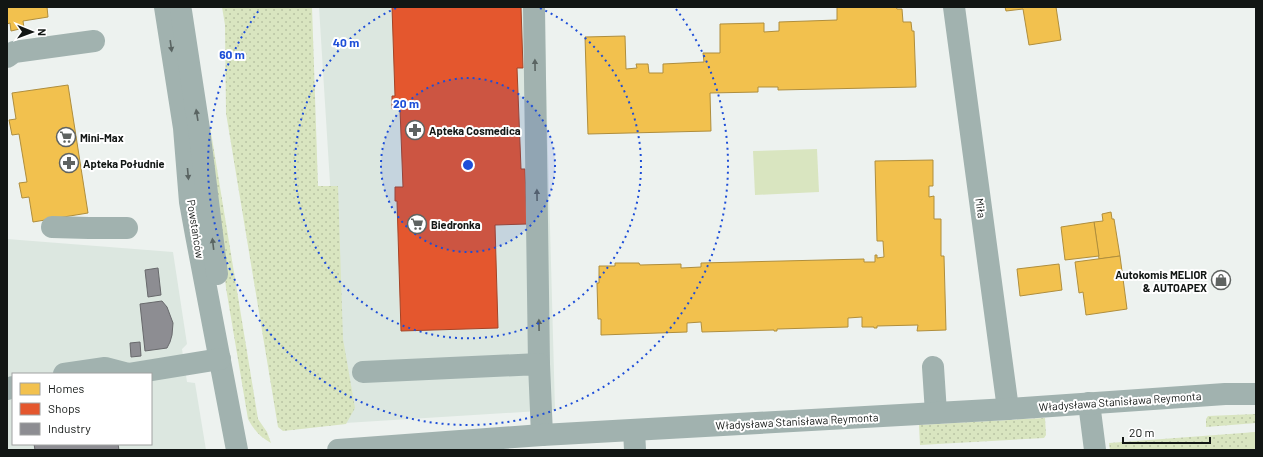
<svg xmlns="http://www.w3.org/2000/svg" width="1263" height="457" font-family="Barlow,sans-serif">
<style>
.built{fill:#dce7e0;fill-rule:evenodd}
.grass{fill:url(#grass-dots)}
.park{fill:#d9e5c0}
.homes{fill:#f2c14e;stroke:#af8e3d}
.shops{fill:#e4572e;stroke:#a54426}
.industry{fill:#8d8d92;stroke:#68696c}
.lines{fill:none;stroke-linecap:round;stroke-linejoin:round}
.minor{stroke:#a1b2af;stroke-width:22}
.oneway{fill:#5a6462}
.ring{fill:none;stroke:#1d4ed8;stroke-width:2;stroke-dasharray:2 4}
.labels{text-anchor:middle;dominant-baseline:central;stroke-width:4;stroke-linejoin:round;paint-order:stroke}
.poi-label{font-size:11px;font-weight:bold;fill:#121614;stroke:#fff;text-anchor:start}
.street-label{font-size:11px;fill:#121614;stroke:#fff}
.centre{fill:#1d4ed8;stroke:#fff;stroke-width:2}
.ring-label{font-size:12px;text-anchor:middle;font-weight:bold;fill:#1d4ed8;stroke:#fff;stroke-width:4;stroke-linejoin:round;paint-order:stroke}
</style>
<defs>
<pattern id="grass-dots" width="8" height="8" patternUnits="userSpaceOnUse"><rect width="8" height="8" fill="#d9e5c0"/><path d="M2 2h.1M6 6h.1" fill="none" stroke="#b9c4a4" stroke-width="1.8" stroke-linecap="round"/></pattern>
</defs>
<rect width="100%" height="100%" fill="#edf2ef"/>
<!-- built -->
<g class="built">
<polygon points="319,7 544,7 555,410 345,423"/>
<path d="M7,239L173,252L187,344L182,349L187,382L195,383L206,450H7ZM13,374H151V444H13Z"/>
</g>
<!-- grass -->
<g class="grass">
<polygon points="222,7 312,7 318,186 338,186 343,339 355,408 346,424 283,431 278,427 226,113 225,25"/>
<path d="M210,126L258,419L267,432L271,443C260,437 254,430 248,419L226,288Z"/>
<polygon points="1256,414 1256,423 1206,427 1206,419 1208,416"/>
<polygon points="1045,418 1046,435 1044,438 920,445 919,425"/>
<polygon points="1256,432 1256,450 1110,450 1109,443"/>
</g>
<!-- park -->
<g class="park">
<polygon points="817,149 819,192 755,195 753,151"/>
<polygon points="1256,432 1256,450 1247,450 1248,433"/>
</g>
<!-- homes -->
<g class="homes">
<polygon points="7,7 47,7 48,17 23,21 24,28 11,31 10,23 7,24"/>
<polygon points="837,7 896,7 897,9 902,9 903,22 911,22 912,31 914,31 916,87 778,90 778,87 758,87 758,92 710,93 711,131 588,134 585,37 625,36 626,69 637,68 636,64 648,64 649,73 663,73 663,64 704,62 703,53 720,53 720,24 764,23 764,32 779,31 779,22 837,20"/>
<polygon points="1005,7 1056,7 1061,40 1029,45 1023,9 1006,11"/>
<polygon points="68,85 88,213 33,222 29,197 22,198 19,183 27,182 19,134 12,135 9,120 16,119 12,93"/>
<polygon points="933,160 933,186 929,186 929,197 934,196 934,219 941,219 941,256 944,256 946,330 917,331 918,325 877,326 877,328 874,328 874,327 862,327 862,317 848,318 848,327 777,329 777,331 774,331 774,330 702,332 701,322 687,323 687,332 601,335 601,319 598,319 597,283 599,283 599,266 615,266 615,263 639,263 640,265 681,264 681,268 701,267 701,263 864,259 864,262 875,262 875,255 877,255 877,258 884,257 883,241 877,241 875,161"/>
<polygon points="1111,212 1112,219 1114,219 1120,256 1099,259 1094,222 1103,221 1102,214"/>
<polygon points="1094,222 1099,256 1065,260 1061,227"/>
<polygon points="1120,256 1127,309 1086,315 1083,292 1079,293 1075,262"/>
<polygon points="1059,264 1062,290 1020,296 1017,269"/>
</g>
<!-- shops -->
<polygon class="shops" points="392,7 521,7 523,68 517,68 521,169 525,169 527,224 495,225 498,328 401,331 397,201 395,201 395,187 403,187 400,109 392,109 392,96 395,96"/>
<!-- industry -->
<g class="industry">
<polygon points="158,268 161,295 148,297 145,270"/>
<polygon points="162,301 167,307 173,323 172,335 170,342 167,348 145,351 140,304"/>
<polygon points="140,342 141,356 131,357 130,343"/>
<polygon points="34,444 118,444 119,450 35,450"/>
</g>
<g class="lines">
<!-- minor -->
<g class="minor">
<polyline points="165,7 184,128 190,202 196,235 237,450"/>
<polyline points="534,7 539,364"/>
<polyline points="954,7 1008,409"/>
<polyline points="181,11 199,129 217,274"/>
<polyline points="7,57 14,52 94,41"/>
<polyline points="52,227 89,228 127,228"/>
<polyline points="933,367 936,413"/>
<polyline points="363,372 539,364 542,435"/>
<polyline points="64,374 105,368 128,374 220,359"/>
<polyline points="7,389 13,387"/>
<polyline points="1089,403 1095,450"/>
<polyline points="634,430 635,450"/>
<polyline points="338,450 542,435 1008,409 1225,394 1256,394"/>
</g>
</g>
<!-- one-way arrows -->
<defs><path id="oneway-solid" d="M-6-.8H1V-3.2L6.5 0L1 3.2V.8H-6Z"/></defs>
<g class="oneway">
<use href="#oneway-solid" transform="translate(171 46) rotate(82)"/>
<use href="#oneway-solid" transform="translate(535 65) rotate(-91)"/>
<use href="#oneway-solid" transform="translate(197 115) rotate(-99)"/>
<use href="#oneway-solid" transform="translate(188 174) rotate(85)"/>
<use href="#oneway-solid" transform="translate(537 195) rotate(-91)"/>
<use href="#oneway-solid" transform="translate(213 244) rotate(-97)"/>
<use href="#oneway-solid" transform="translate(539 325) rotate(-91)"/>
</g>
<!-- distance rings -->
<circle cx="468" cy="165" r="87" fill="#1d4ed8" fill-opacity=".12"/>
<g class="ring">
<circle cx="468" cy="165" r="87"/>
<path d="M540 8A173 173 0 1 1 396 8"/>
<path d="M676 9A260 260 0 1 1 260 9"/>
</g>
<!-- icons -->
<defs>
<symbol id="pharmacy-ring" viewBox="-11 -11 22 22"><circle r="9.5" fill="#fff" stroke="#5f6361" stroke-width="1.5"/><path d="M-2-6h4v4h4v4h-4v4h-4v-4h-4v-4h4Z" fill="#5f6361"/></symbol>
<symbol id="supermarket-ring" viewBox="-11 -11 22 22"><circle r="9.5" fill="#fff" stroke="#5f6361" stroke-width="1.5"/><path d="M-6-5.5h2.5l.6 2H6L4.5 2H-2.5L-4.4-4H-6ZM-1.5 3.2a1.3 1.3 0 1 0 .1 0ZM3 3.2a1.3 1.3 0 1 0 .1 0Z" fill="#5f6361"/></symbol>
<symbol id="shop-ring" viewBox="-11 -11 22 22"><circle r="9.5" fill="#fff" stroke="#5f6361" stroke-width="1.5"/><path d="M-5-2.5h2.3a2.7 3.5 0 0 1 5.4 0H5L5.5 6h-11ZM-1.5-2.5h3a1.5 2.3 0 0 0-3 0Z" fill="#5f6361"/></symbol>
</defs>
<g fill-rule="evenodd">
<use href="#pharmacy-ring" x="404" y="119" width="22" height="22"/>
<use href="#supermarket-ring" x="55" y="126" width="22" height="22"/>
<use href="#pharmacy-ring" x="58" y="152" width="22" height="22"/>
<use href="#supermarket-ring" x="406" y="213" width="22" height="22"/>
<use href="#shop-ring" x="1210" y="269" width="22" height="22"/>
</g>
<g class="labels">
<!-- poi labels -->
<g class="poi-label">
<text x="429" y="130">Apteka Cosmedica</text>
<text x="80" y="137">Mini-Max</text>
<text x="83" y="163">Apteka Południe</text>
<text x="431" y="224">Biedronka</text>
<text x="1207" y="274" text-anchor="end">Autokomis MELIOR<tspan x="1207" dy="13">&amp; AUTOAPEX</tspan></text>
</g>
<!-- street labels -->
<g class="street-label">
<text transform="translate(981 208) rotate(82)">Miła</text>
<text transform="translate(196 229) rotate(81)">Powstańców</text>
<text transform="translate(1120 401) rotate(-4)">Władysława Stanisława Reymonta</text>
<text transform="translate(797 421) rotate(-3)">Władysława Stanisława Reymonta</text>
</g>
</g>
<circle cx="468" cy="165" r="6" class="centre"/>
<g class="ring-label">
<text x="346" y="47">40 m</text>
<text x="232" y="59">60 m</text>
<text x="406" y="108">20 m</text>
</g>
<!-- border -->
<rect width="1263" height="457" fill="none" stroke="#121614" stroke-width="16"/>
<!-- legend -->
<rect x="12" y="373" width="140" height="72" fill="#ffffff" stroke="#a0a2a1"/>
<rect x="20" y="383" width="20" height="12" fill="#f2c14e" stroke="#a0a2a1"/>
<text x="48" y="393" font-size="12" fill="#121614">Homes</text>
<rect x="20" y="403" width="20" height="12" fill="#e4572e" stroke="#a0a2a1"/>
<text x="48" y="413" font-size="12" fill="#121614">Shops</text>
<rect x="20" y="423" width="20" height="12" fill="#8d8d92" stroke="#a0a2a1"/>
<text x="48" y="433" font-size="12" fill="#121614">Industry</text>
<!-- north arrow -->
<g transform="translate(32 32) rotate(91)" stroke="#ffffff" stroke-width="3" paint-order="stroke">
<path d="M0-3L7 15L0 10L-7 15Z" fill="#121614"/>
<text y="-6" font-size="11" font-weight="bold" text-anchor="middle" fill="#121614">N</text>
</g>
<!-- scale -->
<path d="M1123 437v6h87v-6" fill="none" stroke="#121614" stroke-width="2"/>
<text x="1129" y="437" font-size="12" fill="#121614" stroke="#ffffff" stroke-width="3" paint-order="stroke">20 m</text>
</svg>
